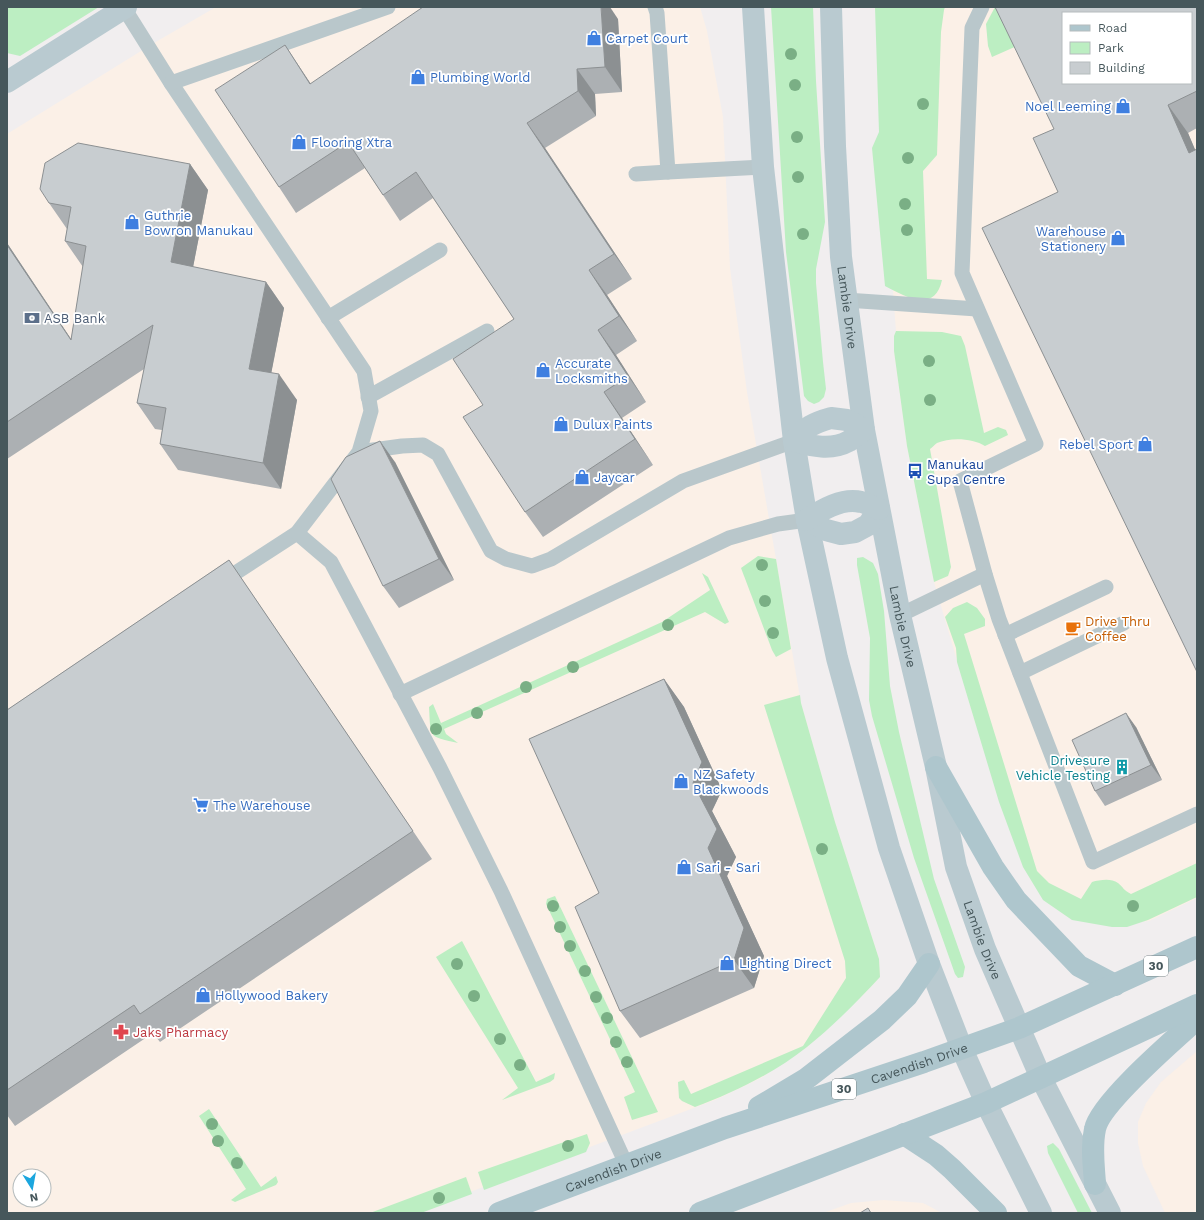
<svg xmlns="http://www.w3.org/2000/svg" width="1204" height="1220" font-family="'Work Sans',sans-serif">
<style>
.commercial{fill:#fbf0e7;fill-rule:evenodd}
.green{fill:#bceec2}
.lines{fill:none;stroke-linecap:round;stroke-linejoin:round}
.lane{stroke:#b9c7cb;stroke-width:15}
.secondary{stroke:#b9cad0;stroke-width:22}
.primary{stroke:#aec6cd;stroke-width:22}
.tree{fill:#7aaf85}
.wall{fill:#acb0b3}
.shaded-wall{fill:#8c9092}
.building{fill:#c8cdd0;stroke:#8c9092;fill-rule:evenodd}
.labels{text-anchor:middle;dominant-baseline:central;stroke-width:3.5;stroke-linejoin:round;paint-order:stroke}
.shield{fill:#fff;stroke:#7e898c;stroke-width:1}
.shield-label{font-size:12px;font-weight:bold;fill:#46575b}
.shop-label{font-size:13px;fill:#366cbe;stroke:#fff;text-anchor:start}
.street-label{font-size:13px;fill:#46575b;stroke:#fff}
.service-label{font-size:13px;fill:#4e5e75;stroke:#fff;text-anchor:start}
.transit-label{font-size:13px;fill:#164399;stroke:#fff;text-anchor:start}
.food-label{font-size:13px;fill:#c56008;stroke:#fff;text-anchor:start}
.culture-label{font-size:13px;fill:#0d838f;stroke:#fff;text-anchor:end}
.health-label{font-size:13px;fill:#be3a42;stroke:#fff;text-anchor:start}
</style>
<rect width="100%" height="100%" fill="#f1eeef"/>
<!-- commercial -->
<g class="commercial">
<path d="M216,7H700L707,31L723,117L730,268L747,392L801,703L835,822L879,959L880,977L864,994L807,1047L761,1078L715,1100L414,1213H7V134L154,43ZM20,1176H44V1200H20Z"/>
<path d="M877,7H1197V898L1149,921L1110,925L1033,877L975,722L934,582L907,446L894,351V336L896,331L878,92ZM1063,13H1191V83H1063Z"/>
<polygon points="1197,1051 1197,1213 1165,1213 1143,1166 1138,1143 1138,1122 1146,1103 1161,1082"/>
<polygon points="884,1200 923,1203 942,1213 823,1213 851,1203"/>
</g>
<!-- green -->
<g class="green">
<polygon points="7,7 99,7 20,56 7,53"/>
<polygon points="771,7 813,7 816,81 825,222 816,269 816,283 823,362 826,389 824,397 819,402 814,404 808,401 804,396 786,252"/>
<path d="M875,7H945L944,10L941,32L937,155L923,171L927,279L942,280C935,314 904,296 885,286L872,148L879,132Z"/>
<polygon points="995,7 1019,45 992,57 988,46 986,24"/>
<path d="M896,331L942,332L961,336L965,346L984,433L998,427L1006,430L1008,435L985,446C973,438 950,437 937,443C935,444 932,448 930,449L951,567L948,576L934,582L907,446L894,351V336Z"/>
<polygon points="758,556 776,559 791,649 776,657 772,650 741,568"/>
<polygon points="863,557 873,563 878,574 884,611 890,686 899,732 934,879 965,967 963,977 958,978 955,974 914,858 872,716 869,700 870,638 857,565 857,558"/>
<path d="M702,573L708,577L729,622L725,624L705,612L444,729L446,734L458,743C427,736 431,738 429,707L433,704L441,723L662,622L710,590Z"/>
<path d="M967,602L977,608L985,619V626L964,634L1037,871L1049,883L1081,899L1092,882C1100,880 1111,878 1118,883C1124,888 1123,890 1131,894L1197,863V897L1148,920L1127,927H1112L1072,920L1043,900L1023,867L999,802L957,662L956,648L945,617L953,608Z"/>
<path d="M800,695L801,703L835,822L879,959L880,977C857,1002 833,1026 807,1047C776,1072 733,1093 695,1107L682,1101L679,1098L678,1082L684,1080L691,1094L803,1046L846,978L845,961L764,705Z"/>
<polygon points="555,896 658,1112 632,1120 624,1097 635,1092 546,904 547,899"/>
<polygon points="462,941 536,1082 555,1073 554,1079 550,1082 502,1100 518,1088 436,957"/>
<polygon points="209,1109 261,1187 276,1176 278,1182 276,1185 235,1202 231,1200 246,1189 199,1116"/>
<polygon points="587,1134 590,1143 586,1152 484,1190 478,1172"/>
<polygon points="1053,1143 1059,1149 1092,1213 1078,1213 1048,1153 1047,1146"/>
<polygon points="466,1177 472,1194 421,1213 370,1213"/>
</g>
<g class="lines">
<!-- lane -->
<g class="lane">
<polyline points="655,7 657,13 668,172 763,167"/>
<polyline points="982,7 972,28 962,273 1036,444 960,481 985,574 999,619 1093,862 1197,814"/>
<polyline points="124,8 171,83 364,371 371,411 359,452 297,533 220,583"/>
<polyline points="171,83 388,7"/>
<polyline points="636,174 668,172"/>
<polyline points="846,300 977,309"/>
<polyline points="328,318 440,250"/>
<polyline points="368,397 487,331"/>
<polyline points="366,451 402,446 423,445 438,454 491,551 506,559 532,566 551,559 683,481 794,441"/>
<polyline points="297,533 331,562 440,768 501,891 626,1164"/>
<polyline points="900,615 985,574"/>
<polyline points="1005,635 1106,587"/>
<polyline points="1020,673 1124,623"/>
<polyline points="400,694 729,538 778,524 807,520"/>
</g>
<!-- secondary -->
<g class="secondary">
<polyline points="753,7 763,167 794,441 807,520 837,658 889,848 929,964 962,1049 986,1103 1041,1213"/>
<path id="s1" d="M831,7L835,146L841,257L864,430L900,615L936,767L956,867L985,949L1041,1078L1110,1213"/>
<polyline points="7,82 126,7"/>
<path d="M831,418L847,420L864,430C859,433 854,438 849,441C831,451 812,446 794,441C806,427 813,423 831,418Z"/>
<polyline points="807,520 826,530 841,534 855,532 868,525 879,509"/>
<path d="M807,520C821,510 842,497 861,502C867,503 873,507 879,509"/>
</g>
<!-- primary -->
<g class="primary">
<polyline points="936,767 993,867 1016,900 1079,966 1115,985"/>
<polyline points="759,1107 806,1079 882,1020 907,996 929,964"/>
<polyline points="904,1134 936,1155 952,1169 996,1213"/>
<path d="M1095,1184C1094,1166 1091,1147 1095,1129C1100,1103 1175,1039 1197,1019"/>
<path id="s2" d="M499,1213L725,1128L924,1062L1019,1028L1197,947"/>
<polyline points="700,1213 986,1103 1197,1005"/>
</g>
</g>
<!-- trees -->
<g class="tree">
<circle cx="791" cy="54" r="6"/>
<circle cx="795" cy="85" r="6"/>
<circle cx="923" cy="104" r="6"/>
<circle cx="797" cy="137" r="6"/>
<circle cx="908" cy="158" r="6"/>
<circle cx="798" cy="177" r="6"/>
<circle cx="905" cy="204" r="6"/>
<circle cx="907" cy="230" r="6"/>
<circle cx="803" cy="234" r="6"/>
<circle cx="929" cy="361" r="6"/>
<circle cx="930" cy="400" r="6"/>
<circle cx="762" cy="565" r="6"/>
<circle cx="765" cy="601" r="6"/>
<circle cx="668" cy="625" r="6"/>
<circle cx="773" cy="633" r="6"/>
<circle cx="573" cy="667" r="6"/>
<circle cx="526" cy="687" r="6"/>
<circle cx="477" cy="713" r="6"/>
<circle cx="436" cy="729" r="6"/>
<circle cx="822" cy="849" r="6"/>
<circle cx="553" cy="906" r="6"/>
<circle cx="1133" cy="906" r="6"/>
<circle cx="560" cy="927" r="6"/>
<circle cx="570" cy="946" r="6"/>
<circle cx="457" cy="964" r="6"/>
<circle cx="585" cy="971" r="6"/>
<circle cx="474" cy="996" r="6"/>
<circle cx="596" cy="997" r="6"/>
<circle cx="607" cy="1018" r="6"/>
<circle cx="500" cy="1039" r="6"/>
<circle cx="616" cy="1042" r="6"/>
<circle cx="627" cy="1062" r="6"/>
<circle cx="520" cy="1065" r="6"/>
<circle cx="212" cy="1124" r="6"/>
<circle cx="218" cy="1141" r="6"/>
<circle cx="568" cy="1146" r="6"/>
<circle cx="237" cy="1163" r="6"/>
<circle cx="439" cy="1198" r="6"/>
</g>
<!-- wall -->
<g class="wall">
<polygon points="1197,7 1197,128 1188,133 1195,150 1197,672 1058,192 1054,129"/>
<polygon points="618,19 622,92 595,94 596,116 545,148 632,279 607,295 637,341 616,355 646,402 622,418 653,465 543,537 525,512 483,405 514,319 433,198 400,221 383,195 365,168 296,213 279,187 285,45 311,84"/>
<polygon points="190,164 208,190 193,267 266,282 284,308 271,373 297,400 281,489 178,470 160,444 162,430 155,429 137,403 144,369 7,459 7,243 71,339 83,267 65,241 67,229 49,203"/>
<polygon points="395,462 454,580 399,608 383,586"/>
<polygon points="229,560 432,859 160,1042 153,1033 15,1126 7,1115 7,710"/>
<polygon points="664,679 684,707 722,790 712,811 736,857 727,876 764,956 754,988 640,1038 620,1011"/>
<polygon points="1136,727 1162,780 1105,806 1095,791"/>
</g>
<!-- shaded-wall -->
<g class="shaded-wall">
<polygon points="601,7 610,7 618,19 622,92 605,67"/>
<polygon points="285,45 302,71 328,110 310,84"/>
<polygon points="577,69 595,94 596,116 578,91"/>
<polygon points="1168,105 1188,133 1197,154 1189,153"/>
<polygon points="527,123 545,148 632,279 614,254"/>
<polygon points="190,164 208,190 189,288 171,262"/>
<polygon points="7,243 89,366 71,340 7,245"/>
<polygon points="589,270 607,295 637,341 619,316"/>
<polygon points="266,282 284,308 267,395 249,369"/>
<polygon points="598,330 616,355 646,402 628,376"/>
<polygon points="279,374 297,400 281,489 263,463"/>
<polygon points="604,392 622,418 653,465 635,439"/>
<polygon points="380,441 395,462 454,580 439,559"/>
<polygon points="664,679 684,707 722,790 712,811 736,857 727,876 764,956 754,988 734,960 693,783"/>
<polygon points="1126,713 1136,727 1162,780 1151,765"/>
</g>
<!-- building -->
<g class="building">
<polygon points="423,7 601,7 605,67 577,69 578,91 527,123 614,254 589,270 619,316 598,330 628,376 604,392 635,439 525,512 463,417 483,405 453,359 514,319 416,172 383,195 348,142 279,187 215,90 285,45 310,84"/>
<path d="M995,7H1197V91L1168,105L1189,153L1197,149V672L982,228L1058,192L1033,138L1054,129ZM1063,13H1191V83H1063Z"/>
<polygon points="78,143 190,164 171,262 266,282 249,369 279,374 263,463 160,444 166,408 137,403 153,325 7,422 7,245 71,340 86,246 65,241 71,207 49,203 40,189 45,163"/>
<polygon points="380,441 439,559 383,586 331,479 346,457"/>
<polygon points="229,560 413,831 140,1014 134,1005 7,1090 7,710"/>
<polygon points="664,679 702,762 693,783 717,829 708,848 744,928 734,960 620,1011 575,907 599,893 529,739"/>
<polygon points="1126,713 1151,765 1095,791 1072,740"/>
<polygon points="868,1208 871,1213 860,1213"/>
</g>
<!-- icons -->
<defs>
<symbol id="shop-bare" viewBox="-9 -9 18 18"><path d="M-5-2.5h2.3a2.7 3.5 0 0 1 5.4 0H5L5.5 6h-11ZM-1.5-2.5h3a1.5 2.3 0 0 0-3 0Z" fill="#3f7fe0" stroke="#fff" stroke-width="2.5" paint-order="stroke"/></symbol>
<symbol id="bank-bare" viewBox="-9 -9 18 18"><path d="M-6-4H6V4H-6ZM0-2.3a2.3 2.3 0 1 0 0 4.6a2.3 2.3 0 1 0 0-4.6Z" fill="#5c6f8a" stroke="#fff" stroke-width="2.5" paint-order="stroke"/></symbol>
<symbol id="bus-bare" viewBox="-9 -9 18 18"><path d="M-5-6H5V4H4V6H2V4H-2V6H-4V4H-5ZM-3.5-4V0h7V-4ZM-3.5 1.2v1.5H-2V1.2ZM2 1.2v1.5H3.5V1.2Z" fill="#1a4fb4" stroke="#fff" stroke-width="2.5" paint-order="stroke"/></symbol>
<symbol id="cafe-bare" viewBox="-9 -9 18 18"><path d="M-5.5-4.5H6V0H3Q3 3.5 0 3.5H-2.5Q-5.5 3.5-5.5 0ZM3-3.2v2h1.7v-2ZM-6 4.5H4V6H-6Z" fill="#e8710a" stroke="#fff" stroke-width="2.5" paint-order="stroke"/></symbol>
<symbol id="building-bare" viewBox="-9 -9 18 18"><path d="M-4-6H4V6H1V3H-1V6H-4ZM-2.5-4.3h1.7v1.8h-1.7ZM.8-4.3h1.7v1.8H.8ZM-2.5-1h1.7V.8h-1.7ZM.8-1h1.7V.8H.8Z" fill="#0f9aa8" stroke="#fff" stroke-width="2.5" paint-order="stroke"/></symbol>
<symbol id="supermarket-bare" viewBox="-9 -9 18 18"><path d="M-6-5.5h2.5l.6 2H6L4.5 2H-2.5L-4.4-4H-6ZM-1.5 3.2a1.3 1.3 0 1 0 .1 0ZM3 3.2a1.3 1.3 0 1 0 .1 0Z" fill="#3f7fe0" stroke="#fff" stroke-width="2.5" paint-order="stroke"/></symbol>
<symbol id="pharmacy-bare" viewBox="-9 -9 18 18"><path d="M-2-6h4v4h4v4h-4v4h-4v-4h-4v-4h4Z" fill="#e0444e" stroke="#fff" stroke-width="2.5" paint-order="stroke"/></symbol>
</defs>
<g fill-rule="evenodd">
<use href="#shop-bare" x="583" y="27" width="22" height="22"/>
<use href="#shop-bare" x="407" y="66" width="22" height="22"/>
<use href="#shop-bare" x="1112" y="95" width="22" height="22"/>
<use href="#shop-bare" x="288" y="131" width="22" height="22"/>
<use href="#shop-bare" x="121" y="211" width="22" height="22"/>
<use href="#shop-bare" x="1107" y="227" width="22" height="22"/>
<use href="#bank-bare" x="21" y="307" width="22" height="22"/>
<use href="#shop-bare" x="532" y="359" width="22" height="22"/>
<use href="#shop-bare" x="550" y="413" width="22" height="22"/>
<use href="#shop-bare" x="1134" y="433" width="22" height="22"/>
<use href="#bus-bare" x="904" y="460" width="22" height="22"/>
<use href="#shop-bare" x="571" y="466" width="22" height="22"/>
<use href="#cafe-bare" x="1062" y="617" width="22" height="22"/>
<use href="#building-bare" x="1111" y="756" width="22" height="22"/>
<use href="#shop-bare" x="670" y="770" width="22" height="22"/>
<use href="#supermarket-bare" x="190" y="794" width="22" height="22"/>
<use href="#shop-bare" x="673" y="856" width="22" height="22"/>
<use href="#shop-bare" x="716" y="952" width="22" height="22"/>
<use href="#shop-bare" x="192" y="984" width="22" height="22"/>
<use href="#pharmacy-bare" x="110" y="1021" width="22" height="22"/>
</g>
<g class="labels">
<!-- shield labels -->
<g class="shield">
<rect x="1144" y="956" width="24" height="20" rx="3"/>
<rect x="832" y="1079" width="24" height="20" rx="3"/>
</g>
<g class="shield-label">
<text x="1156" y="966">30</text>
<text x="844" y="1089">30</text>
</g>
<!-- shop labels -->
<g class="shop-label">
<text x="606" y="38">Carpet Court</text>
<text x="430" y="77">Plumbing World</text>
<text x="1111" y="106" text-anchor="end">Noel Leeming</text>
<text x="311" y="142">Flooring Xtra</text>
<text x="144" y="215">Guthrie<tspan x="144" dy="15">Bowron Manukau</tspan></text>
<text x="1106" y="231" text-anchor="end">Warehouse<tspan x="1106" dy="15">Stationery</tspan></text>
<text x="555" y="363">Accurate<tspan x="555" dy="15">Locksmiths</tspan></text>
<text x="573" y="424">Dulux Paints</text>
<text x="1133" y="444" text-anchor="end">Rebel Sport</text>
<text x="594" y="477">Jaycar</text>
<text x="693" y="774">NZ Safety<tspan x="693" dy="15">Blackwoods</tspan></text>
<text x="213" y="805">The Warehouse</text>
<text x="696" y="867">Sari - Sari</text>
<text x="739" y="963">Lighting Direct</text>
<text x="215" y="995">Hollywood Bakery</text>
</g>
<!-- street labels -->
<g class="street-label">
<text stroke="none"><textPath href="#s1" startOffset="301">Lambie Drive</textPath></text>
<text stroke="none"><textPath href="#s1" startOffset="625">Lambie Drive</textPath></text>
<text stroke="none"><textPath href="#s1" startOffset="949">Lambie Drive</textPath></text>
<text stroke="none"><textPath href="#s2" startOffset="446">Cavendish Drive</textPath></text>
<text stroke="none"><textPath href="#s2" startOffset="122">Cavendish Drive</textPath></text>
</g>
<!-- service labels -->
<g class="service-label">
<text x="44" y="318">ASB Bank</text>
</g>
<!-- transit labels -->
<g class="transit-label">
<text x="927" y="464">Manukau<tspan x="927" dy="15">Supa Centre</tspan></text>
</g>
<!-- food labels -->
<g class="food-label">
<text x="1085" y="621">Drive Thru<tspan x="1085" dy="15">Coffee</tspan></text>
</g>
<!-- culture labels -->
<g class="culture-label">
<text x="1110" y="760">Drivesure<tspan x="1110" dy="15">Vehicle Testing</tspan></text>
</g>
<!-- health labels -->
<g class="health-label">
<text x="133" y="1032">Jaks Pharmacy</text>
</g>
</g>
<!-- border -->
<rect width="1204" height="1220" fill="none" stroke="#46575b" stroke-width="16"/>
<!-- legend -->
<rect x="1062" y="12" width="130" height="72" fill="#ffffff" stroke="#b5bcbd"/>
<rect x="1070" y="25" width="20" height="6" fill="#aec6cd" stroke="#b5bcbd"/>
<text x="1098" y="32" font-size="12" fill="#46575b">Road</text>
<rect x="1070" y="42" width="20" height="12" fill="#bceec2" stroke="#b5bcbd"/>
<text x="1098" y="52" font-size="12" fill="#46575b">Park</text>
<rect x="1070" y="62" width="20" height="12" fill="#c8cdd0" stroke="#b5bcbd"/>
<text x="1098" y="72" font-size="12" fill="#46575b">Building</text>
<!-- north arrow -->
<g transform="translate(32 1188) rotate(169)"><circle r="19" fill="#ffffff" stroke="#b5bcbd"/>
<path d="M0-3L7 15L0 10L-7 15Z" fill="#1ba6de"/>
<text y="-6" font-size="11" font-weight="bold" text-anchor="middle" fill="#46575b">N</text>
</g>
</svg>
